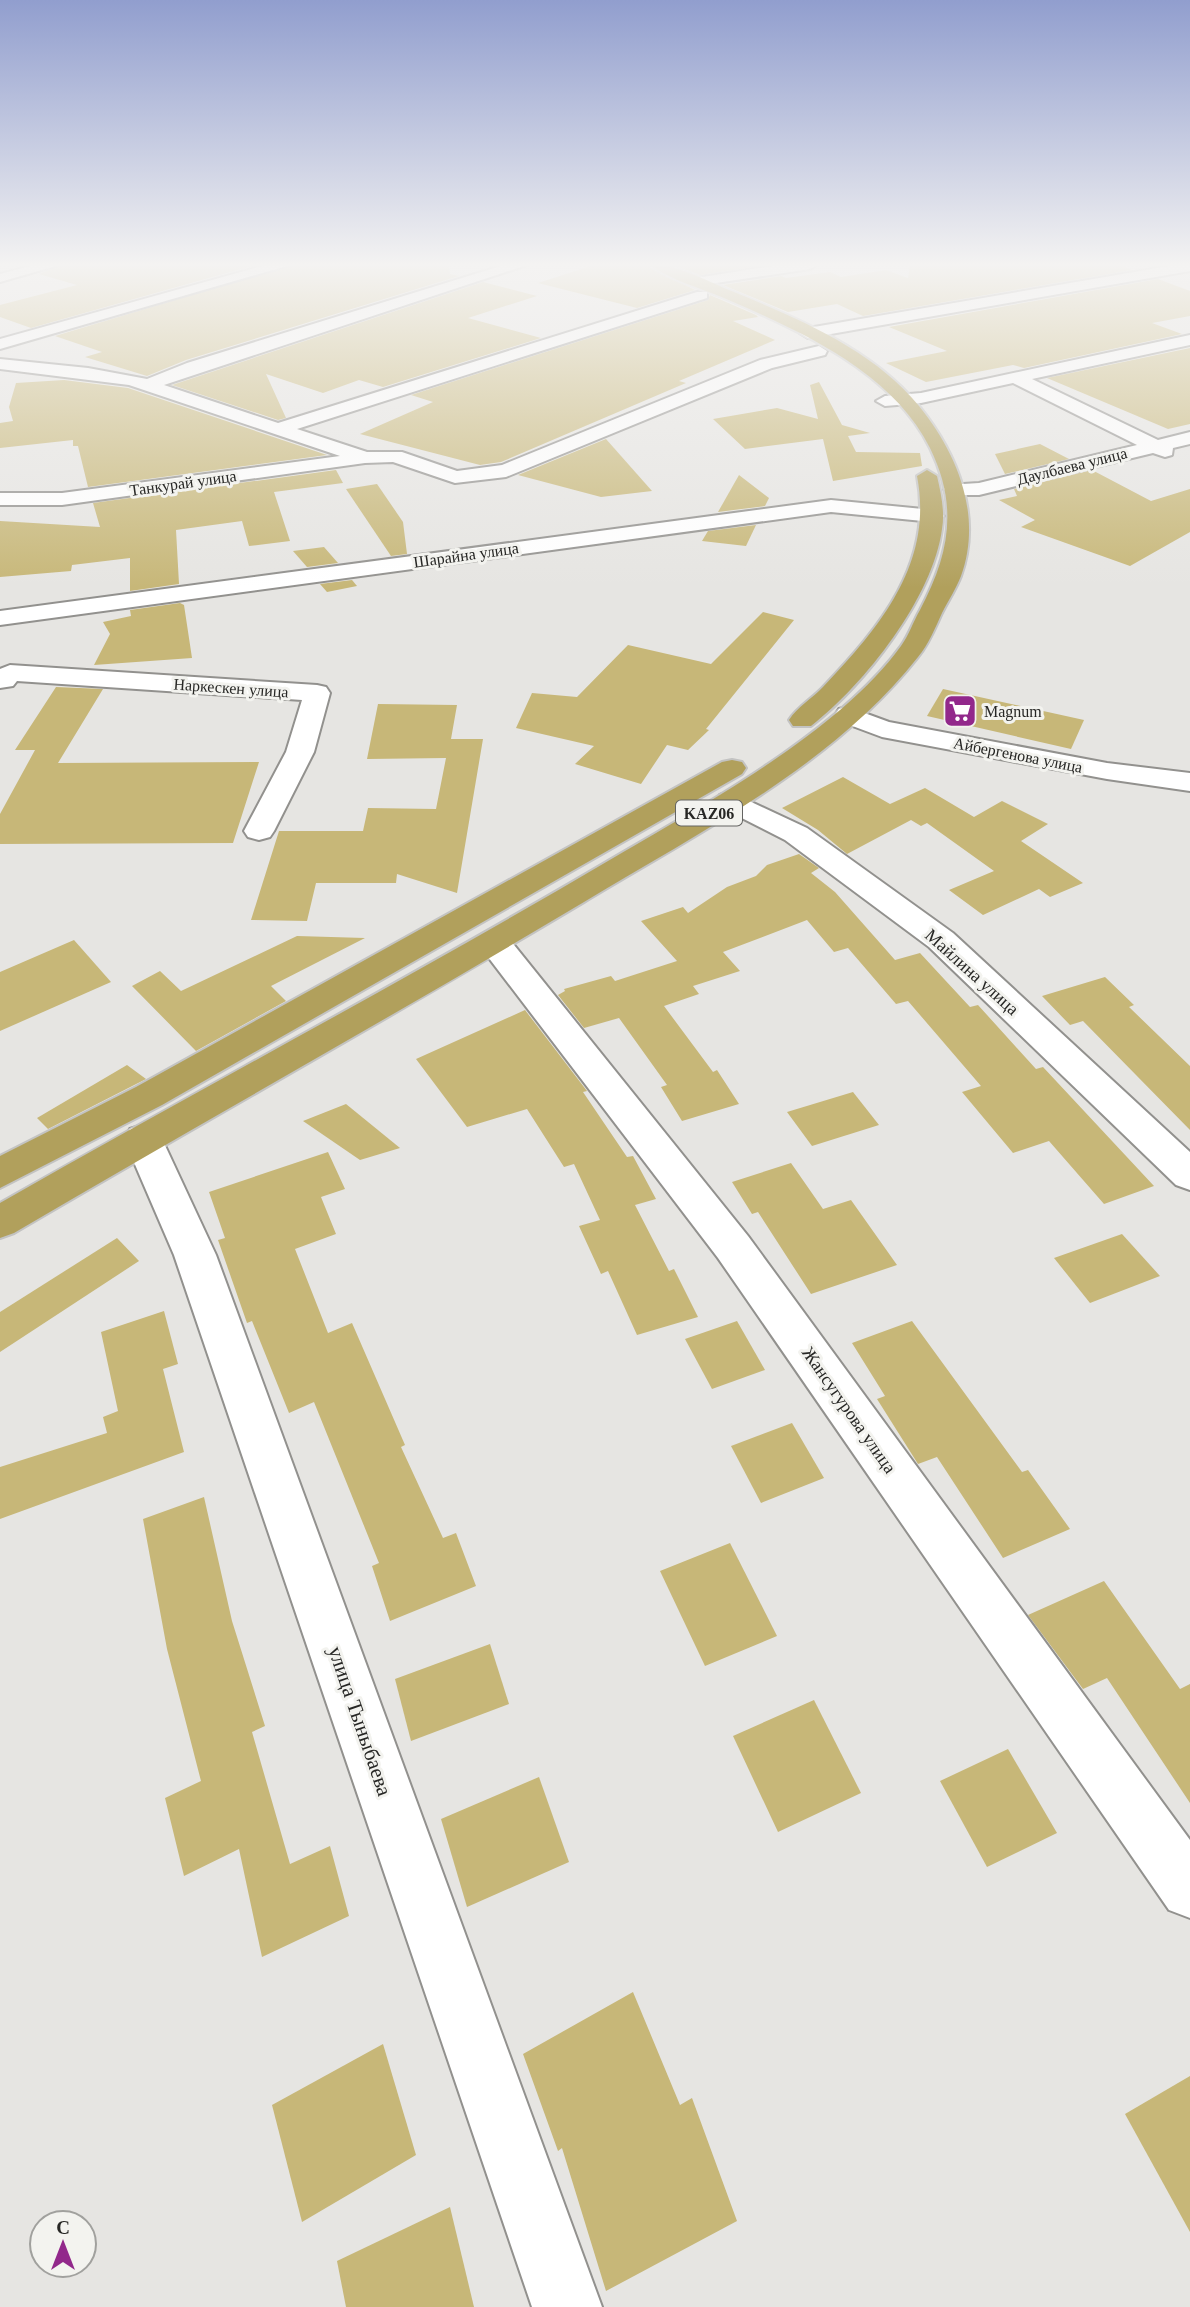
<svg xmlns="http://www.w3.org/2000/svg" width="1190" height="2307" font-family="Georgia,serif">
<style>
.building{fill:#c7b778}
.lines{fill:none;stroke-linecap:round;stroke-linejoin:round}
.minor-casing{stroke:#92918e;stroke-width:4}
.highway-casing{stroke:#c3c3c2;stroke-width:4}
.minor{fill:#fff;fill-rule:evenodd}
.highway{fill:#b1a05c;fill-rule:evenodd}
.labels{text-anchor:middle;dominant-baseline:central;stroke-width:6;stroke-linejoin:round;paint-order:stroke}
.far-street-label{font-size:16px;fill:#272725;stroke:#f3f3ef}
.far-poi-label{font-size:16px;fill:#272725;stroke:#f3f3ef;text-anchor:start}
.shield{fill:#f3f3ef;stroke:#646462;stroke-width:2}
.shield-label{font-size:16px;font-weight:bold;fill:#272725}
.street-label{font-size:18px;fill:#272725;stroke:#f3f3ef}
.near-street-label{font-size:21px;fill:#272725;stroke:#f3f3ef}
</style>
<rect width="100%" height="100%" fill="#e6e5e2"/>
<!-- building -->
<g class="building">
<polygon points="61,265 255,265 31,328 0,317 0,305 77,285 39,274"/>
<polygon points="292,265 449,265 450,274 459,276 186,360 147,376 85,357 102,352 55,336"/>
<polygon points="594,265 647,265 695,290 637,308 538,283"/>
<polygon points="673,265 757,265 758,266 700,275"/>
<polygon points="910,265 1119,265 1132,270 863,316 837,304 788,312 723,285 781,276 786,278 830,272 841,277 886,270 908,278"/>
<polygon points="1158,279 1190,291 1190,316 1152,323 1182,334 1024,368 1013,365 926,382 886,363 947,351 889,327"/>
<polygon points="483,282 537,296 468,318 541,338 383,387 359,380 323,393 266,374 286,418 278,420 172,385"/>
<polygon points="710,295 756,315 758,317 733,321 775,340 679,381 686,383 501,462 480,465 360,434 433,402 411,395 708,300"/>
<polygon points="1190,348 1190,424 1168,429 1047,378"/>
<polygon points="64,380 128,388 327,455 88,487 78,446 73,446 73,440 0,448 0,423 13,421 9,407 16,383"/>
<polygon points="819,382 842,425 870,433 848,436 856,452 920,453 922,466 833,481 823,439 745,449 713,419 777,408 818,419 810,385"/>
<polygon points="606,439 652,491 601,497 518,475"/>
<polygon points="1040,444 1069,459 1005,474 995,454"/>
<polygon points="336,470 343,483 274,492 290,541 249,546 242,521 176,530 179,584 130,591 130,558 72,565 71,571 0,577 0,521 100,527 93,503"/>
<polygon points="1092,470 1151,501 1190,489 1190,532 1130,566 1021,527 1035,520 999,500 1017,496 1014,489"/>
<polygon points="739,475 769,498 765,506 718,512"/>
<polygon points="377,484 403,522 407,554 391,556 346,489"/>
<polygon points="756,525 746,546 702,541 708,531"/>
<polygon points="324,547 338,563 307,567 293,551"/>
<polygon points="352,580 357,586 327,592 320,584"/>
<polygon points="180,603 184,605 192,658 94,665 110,634 103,622 131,616 130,610"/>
<polygon points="763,612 794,620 706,729 709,730 688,750 667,745 641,784 575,764 594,746 516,728 532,693 577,697 628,645 711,664"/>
<polygon points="56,687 103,689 58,763 259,762 233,843 0,844 0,814 35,750 15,750"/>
<polygon points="943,689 1084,720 1071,749 927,716"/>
<polygon points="378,704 457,705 451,739 483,739 457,893 397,874 396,883 316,883 307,921 251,920 279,831 363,831 368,808 436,809 446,758 367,759"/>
<polygon points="843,777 890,804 925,788 974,817 1002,801 1048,824 1021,841 1083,883 1050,897 1039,889 983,915 949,890 994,871 927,823 921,826 911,820 847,854 818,830 782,808"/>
<polygon points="799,854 819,868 811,873 835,892 895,960 920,953 970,1007 978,1005 1036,1069 1043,1067 1154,1186 1104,1204 1049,1141 1013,1153 962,1092 981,1086 908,1001 896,1004 848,948 834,952 807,920 723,952 740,971 693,986 699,994 664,1006 713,1072 717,1070 739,1104 682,1121 661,1087 667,1085 619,1018 584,1028 558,995 565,991 564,989 611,976 615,981 677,961 641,921 683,907 688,913 727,887 756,876 767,865"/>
<polygon points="297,936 365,938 271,986 286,1001 196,1051 132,986 160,971 181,991"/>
<polygon points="74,940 111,982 0,1031 0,972"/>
<polygon points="1105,977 1134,1005 1129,1007 1190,1066 1190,1130 1083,1021 1070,1025 1042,996"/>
<polygon points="525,1010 587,1091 583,1092 627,1157 633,1156 656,1199 635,1205 669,1271 674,1269 698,1317 637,1335 608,1271 601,1274 579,1226 600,1220 574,1164 564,1167 527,1109 467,1127 416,1059"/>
<polygon points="127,1065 146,1079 48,1129 37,1118"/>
<polygon points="853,1092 879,1125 812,1146 787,1112"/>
<polygon points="346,1104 400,1148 360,1160 303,1121"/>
<polygon points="328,1152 345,1189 321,1197 336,1234 295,1249 328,1333 352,1323 405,1445 401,1447 443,1538 456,1533 476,1586 390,1621 372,1566 379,1563 314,1402 289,1413 252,1321 247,1323 218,1240 225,1238 209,1192"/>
<polygon points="791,1163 823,1209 851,1200 897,1265 811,1294 758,1212 752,1214 732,1182"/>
<polygon points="1122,1234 1160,1276 1090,1303 1054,1258"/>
<polygon points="117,1238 139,1261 0,1352 0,1312"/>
<polygon points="164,1311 178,1364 163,1369 184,1452 0,1519 0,1467 107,1433 103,1417 118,1411 101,1332"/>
<polygon points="737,1321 765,1370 712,1389 685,1339"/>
<polygon points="912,1321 1022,1472 1028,1470 1070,1529 1003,1558 937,1457 918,1464 877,1399 885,1396 852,1343"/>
<polygon points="792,1423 824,1478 761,1503 731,1446"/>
<polygon points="204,1497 232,1621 265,1726 252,1732 290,1864 330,1846 349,1916 262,1957 239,1849 184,1876 165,1798 201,1781 167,1649 143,1519"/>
<polygon points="730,1543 777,1636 705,1666 660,1571"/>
<polygon points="1104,1581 1180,1689 1190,1684 1190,1803 1107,1678 1083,1689 1028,1615"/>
<polygon points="490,1644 509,1704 411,1741 395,1679"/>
<polygon points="814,1700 861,1793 778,1832 733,1736"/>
<polygon points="1008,1749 1057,1833 987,1867 940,1781"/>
<polygon points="539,1777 569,1862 467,1907 441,1819"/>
<polygon points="633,1992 680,2105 692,2098 737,2221 606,2291 562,2148 558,2151 523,2054"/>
<polygon points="383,2044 416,2155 302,2222 272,2105"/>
<polygon points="1190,2076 1190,2232 1125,2114"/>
<polygon points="450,2207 474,2307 346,2307 337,2261"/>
</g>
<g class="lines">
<defs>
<g id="minor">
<polygon points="34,265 59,265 0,282 0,274"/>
<polygon points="266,265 290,265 0,349 0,339"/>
<polygon points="504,265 527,265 164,385 278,423 697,292 707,292 707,298 297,429 367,452 402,452 457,471 502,465 760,360 819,346 827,351 825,355 772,368 506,477 455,483 393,462 365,463 62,505 0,505 0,493 62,493 340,456 129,385 0,369 0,359 88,368 147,379 187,363"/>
<polygon points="779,265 817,265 810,269 696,286 689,282 696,278"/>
<polygon points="1175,265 1190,265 1190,271 808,338 800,333 808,328"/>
<polygon points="1190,335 1190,345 1032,379 1158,440 1190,432 1190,444 1173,448 1172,455 1165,457 1153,453 979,495 954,495 944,489 947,485 979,483 1137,445 1013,383 921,403 885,406 876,401 885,396 921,393"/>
<polygon points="831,500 933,510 944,516 933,522 831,512 0,625 0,611"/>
<polygon points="10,665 317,685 326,687 330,693 314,752 274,831 270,837 259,840 248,837 244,831 286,752 302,700 17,681 13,686 0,688 0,669"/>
<polygon points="848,707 889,722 1107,763 1190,773 1190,791 1107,779 882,737 839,721 835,715 839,709"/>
<polygon points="730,792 807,828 953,933 1190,1152 1190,1190 1176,1185 929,947 785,840 720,807 716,801 720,795"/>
<polygon points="494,932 506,935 748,1236 1190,1840 1190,1918 1169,1910 718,1258 482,949 478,942 482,935"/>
<polygon points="143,1125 156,1129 162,1139 216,1255 602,2307 532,2307 174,1255 124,1139 130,1129"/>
</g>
<g id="highway">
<path d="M650,265C678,265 703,279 729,290C795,317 873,349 919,406C957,453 983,515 961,576C956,589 948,601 942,613C935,628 929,644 918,657C833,765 700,832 584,902C395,1015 203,1122 14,1233L0,1238V1203C202,1088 408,979 608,861C700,807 838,733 901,646C909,635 913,622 920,610C949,555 959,507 930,448C892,371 798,330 724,298C700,288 671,280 650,265Z"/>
<path d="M927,470L937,476C941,494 945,511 942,529C933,597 865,684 811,726H793L789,720C797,707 813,698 823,687C880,627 934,563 917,476Z"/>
<polygon points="732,760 742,762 746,768 742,774 162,1105 0,1188 0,1156 136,1087 722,762"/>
</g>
</defs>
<!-- minor casing -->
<use href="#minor" class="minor-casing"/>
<!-- highway casing -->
<use href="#highway" class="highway-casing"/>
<!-- minor -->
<use href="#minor" class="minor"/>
<!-- highway -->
<use href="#highway" class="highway"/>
</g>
<!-- sky -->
<linearGradient id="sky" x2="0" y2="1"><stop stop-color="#919ece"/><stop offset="0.45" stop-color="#f4f3f2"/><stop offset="1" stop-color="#f4f3f2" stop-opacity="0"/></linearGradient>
<rect width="1190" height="588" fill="url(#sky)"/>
<!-- icons -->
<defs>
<symbol id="supermarket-square" viewBox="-11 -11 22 22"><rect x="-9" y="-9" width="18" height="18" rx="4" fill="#92288b" stroke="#f3f3ef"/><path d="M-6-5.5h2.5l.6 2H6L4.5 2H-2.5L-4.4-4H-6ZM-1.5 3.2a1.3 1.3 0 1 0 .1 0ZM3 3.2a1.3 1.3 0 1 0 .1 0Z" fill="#fff"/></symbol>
</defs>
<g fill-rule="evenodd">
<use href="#supermarket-square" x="941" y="692" width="38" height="38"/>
</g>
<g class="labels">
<!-- far-street labels -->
<g class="far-street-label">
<text transform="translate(1072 466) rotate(-14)">Даулбаева улица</text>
<text transform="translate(183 483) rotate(-8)">Танкурай улица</text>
<text transform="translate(466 555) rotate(-8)">Шарайна улица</text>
<text transform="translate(231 688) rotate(4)">Наркескен улица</text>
<text transform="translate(1018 755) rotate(11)">Айбергенова улица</text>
</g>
<!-- far-poi labels -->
<g class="far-poi-label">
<text x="984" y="711">Magnum</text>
</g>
<!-- shield labels -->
<rect class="shield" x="676" y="800.5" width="66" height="25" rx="5"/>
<g class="shield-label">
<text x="709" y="813">KАZ06</text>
</g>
<!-- street labels -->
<g class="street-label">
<text transform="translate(972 972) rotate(42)">Майлина улица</text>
<text transform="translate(849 1410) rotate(55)">Жансугурова улица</text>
</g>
<!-- near-street labels -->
<g class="near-street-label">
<text transform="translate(360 1721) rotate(71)">улица Тыныбаева</text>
</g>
</g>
<!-- north arrow -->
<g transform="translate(63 2244)"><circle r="33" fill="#f3f3ef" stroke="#a1a19e" stroke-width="2"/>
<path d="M0-5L12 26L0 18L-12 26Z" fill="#92288b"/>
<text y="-10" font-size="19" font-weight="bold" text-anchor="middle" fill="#272725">С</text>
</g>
</svg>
